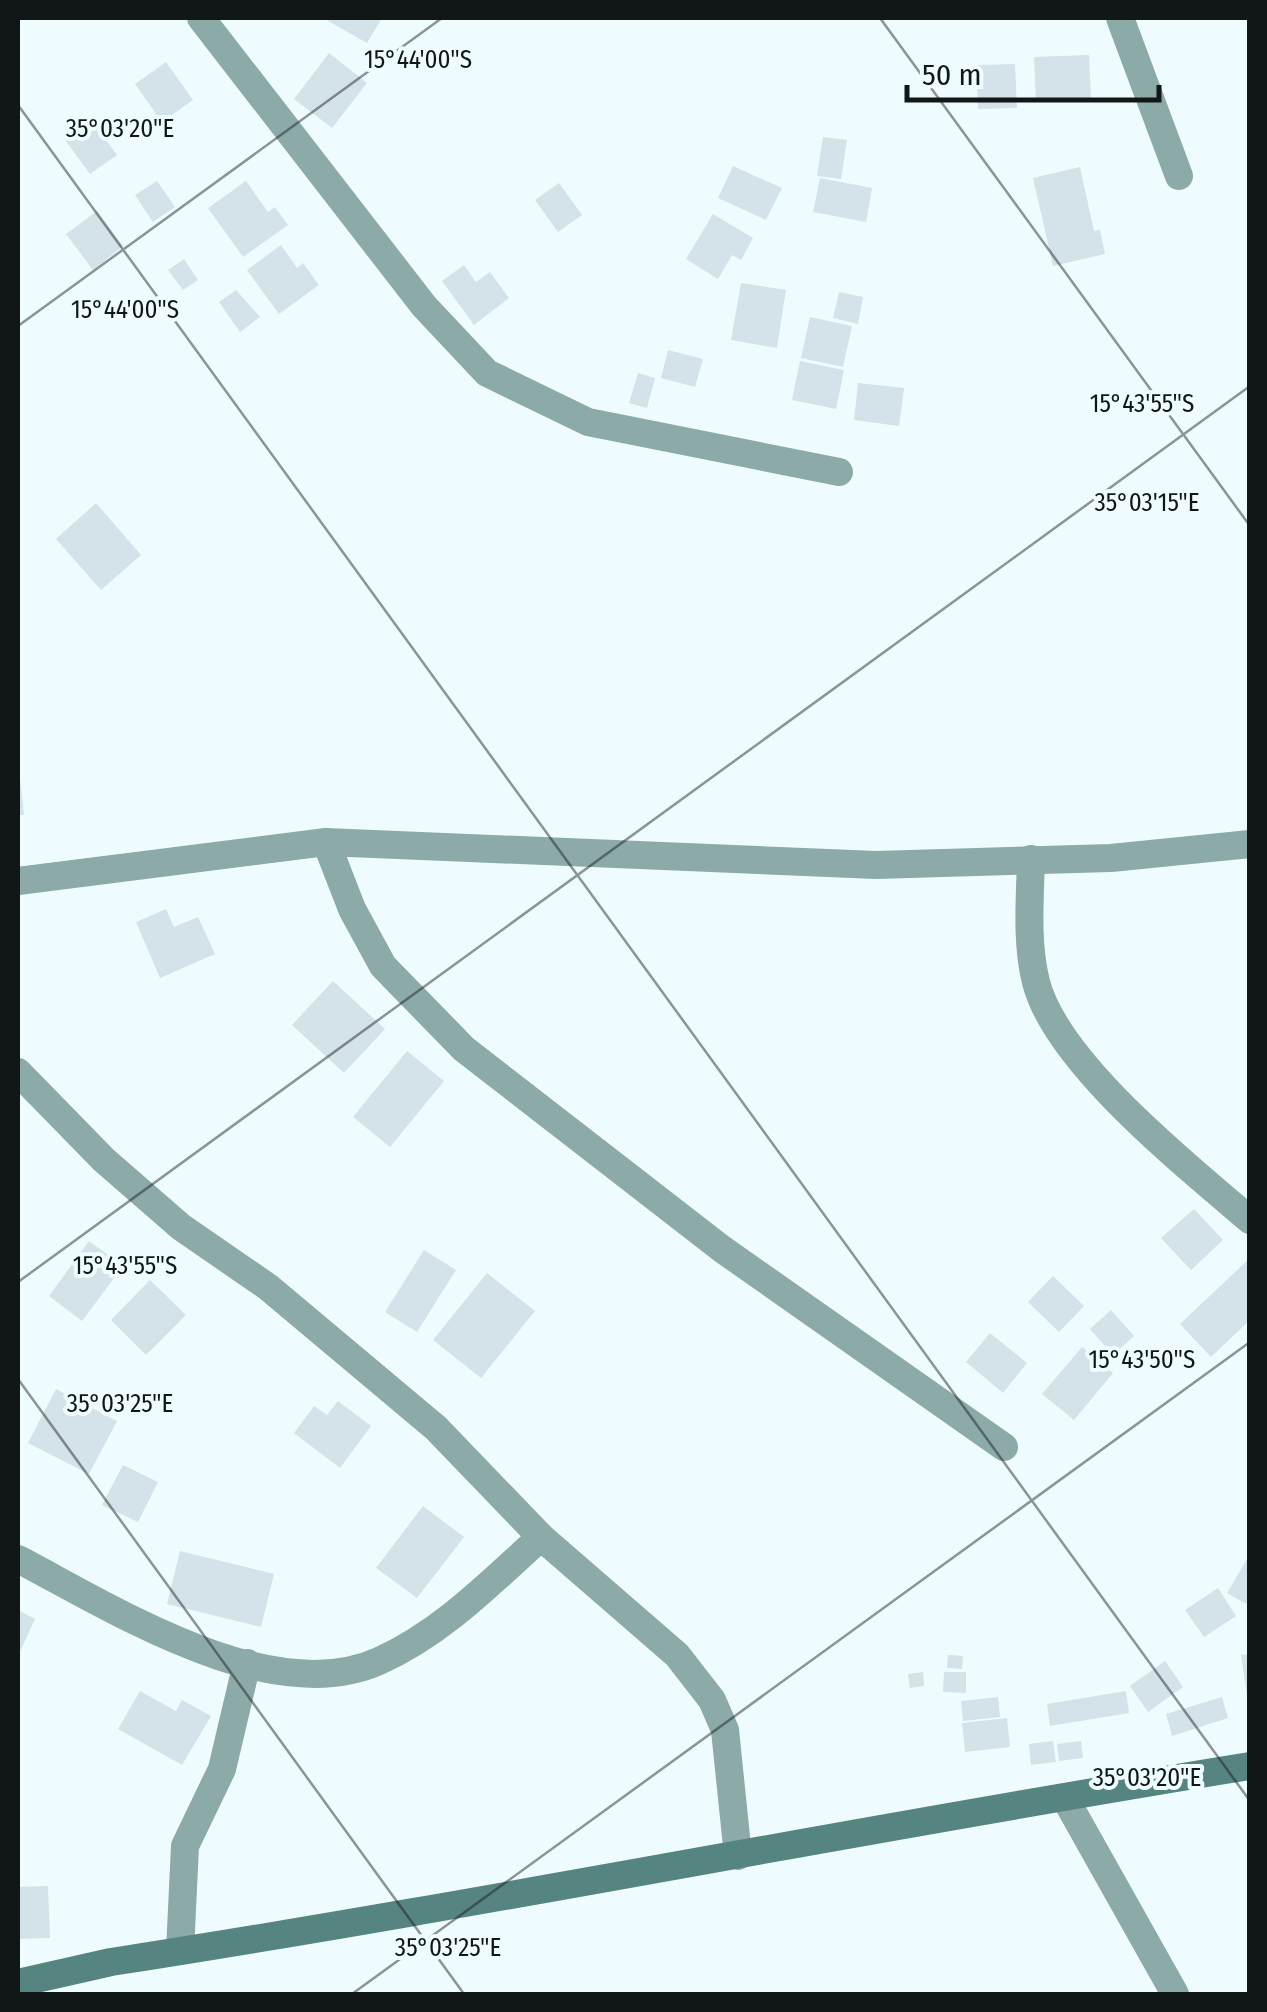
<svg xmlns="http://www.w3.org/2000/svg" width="1267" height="2012" font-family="'Fira Sans Condensed',sans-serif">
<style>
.building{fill:#d4e2e9}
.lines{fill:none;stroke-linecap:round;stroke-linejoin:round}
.minor{stroke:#8caaa8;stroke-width:28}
.secondary{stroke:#568481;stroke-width:28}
.ticks{fill:none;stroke:#111617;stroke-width:2.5;stroke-opacity:0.45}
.ticks-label{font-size:25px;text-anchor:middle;fill:#111617;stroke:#effcff;stroke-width:8;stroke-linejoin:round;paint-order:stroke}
</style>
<rect width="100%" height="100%" fill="#effcff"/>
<!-- building -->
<g class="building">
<polygon points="323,18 382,18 367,43"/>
<polygon points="329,53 367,83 332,128 294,99"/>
<polygon points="1089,55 1091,98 1036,101 1034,57"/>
<polygon points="166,62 193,100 162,122 135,84"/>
<polygon points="1015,64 1017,108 978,109 976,65"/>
<polygon points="90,118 117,155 90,174 63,137"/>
<polygon points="823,137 847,140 841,179 817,176"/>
<polygon points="733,166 782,188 766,220 718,198"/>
<polygon points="1080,167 1094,231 1100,230 1105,254 1053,266 1033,178"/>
<polygon points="820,178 872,188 866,222 813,212"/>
<polygon points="157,181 175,207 153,222 135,195"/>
<polygon points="246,181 268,212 275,207 288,225 243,257 208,208"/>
<polygon points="559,183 582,215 558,232 535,200"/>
<polygon points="97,211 123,246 93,270 66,234"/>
<polygon points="713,214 753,238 741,260 732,255 718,279 686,259"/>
<polygon points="281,245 297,268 303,263 319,285 279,314 247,270"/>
<polygon points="184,259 198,280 183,290 168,270"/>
<polygon points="464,265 476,282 490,272 509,298 474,325 442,281"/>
<polygon points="741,283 786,290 777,348 731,340"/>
<polygon points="236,290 260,317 240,332 219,302"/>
<polygon points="839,292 863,297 858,324 833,318"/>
<polygon points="810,317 852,326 843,367 801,358"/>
<polygon points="668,350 703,359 695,387 661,378"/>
<polygon points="800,361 844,370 836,409 792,400"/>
<polygon points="638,373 655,378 647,408 629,403"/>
<polygon points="858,383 904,388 899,426 854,420"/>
<polygon points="96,503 141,555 101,590 56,539"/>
<polygon points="20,779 24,815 18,815 18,780"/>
<polygon points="166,909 174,927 198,917 215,954 160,978 136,922"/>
<polygon points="333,981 385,1029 344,1073 292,1025"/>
<polygon points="407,1051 444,1081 390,1147 353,1117"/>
<polygon points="1194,1209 1223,1240 1191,1270 1161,1238"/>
<polygon points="89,1241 123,1266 82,1321 49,1296"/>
<polygon points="424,1250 456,1270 417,1332 385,1312"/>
<polygon points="1250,1258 1250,1320 1211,1357 1180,1324"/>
<polygon points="487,1273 535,1311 481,1378 433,1340"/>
<polygon points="1053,1276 1084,1306 1059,1332 1028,1302"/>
<polygon points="150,1280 186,1315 146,1355 111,1320"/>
<polygon points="1111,1310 1134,1336 1113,1355 1090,1329"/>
<polygon points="990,1333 1027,1363 1003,1393 966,1362"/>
<polygon points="1082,1347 1113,1373 1074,1420 1042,1394"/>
<polygon points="56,1389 117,1421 89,1474 28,1443"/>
<polygon points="338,1401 371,1426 340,1468 294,1433 314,1406 327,1415"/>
<polygon points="123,1465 158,1482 138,1522 102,1505"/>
<polygon points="423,1506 464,1537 417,1598 376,1568"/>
<polygon points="180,1551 274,1574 261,1627 167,1604"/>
<polygon points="1250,1554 1250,1597 1246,1604 1227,1593"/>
<polygon points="1218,1588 1236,1616 1204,1637 1185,1610"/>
<polygon points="18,1610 35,1619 18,1656"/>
<polygon points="1250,1654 1250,1695 1247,1695 1241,1655"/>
<polygon points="948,1655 963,1656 962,1669 947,1668"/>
<polygon points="1165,1661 1183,1687 1148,1712 1130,1686"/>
<polygon points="923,1672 924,1686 910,1688 908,1674"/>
<polygon points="944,1672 966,1672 966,1693 943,1692"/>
<polygon points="140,1691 176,1711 182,1700 211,1716 182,1765 118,1729"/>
<polygon points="1126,1691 1129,1713 1050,1726 1047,1704"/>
<polygon points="998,1697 1000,1717 963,1721 961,1701"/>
<polygon points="1222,1697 1228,1718 1172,1736 1166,1714"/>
<polygon points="1007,1718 1010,1747 965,1752 962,1723"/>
<polygon points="1053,1741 1056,1762 1031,1765 1029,1744"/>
<polygon points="1081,1741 1083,1758 1059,1761 1057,1744"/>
<polygon points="48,1886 50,1938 18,1939 18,1887"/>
</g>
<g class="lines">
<!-- minor -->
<g class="minor">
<polyline points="201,18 424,306 487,373 588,422 839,472"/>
<polyline points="1120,18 1179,176"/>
<polyline points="326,842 352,909 383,966 464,1049 722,1249 1004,1447"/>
<path d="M1031,859C1030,898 1026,943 1036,982C1056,1062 1187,1166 1250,1220"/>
<polyline points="18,881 326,842 876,865 1111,858 1250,844"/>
<polyline points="18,1072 104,1160 181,1227 268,1287 436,1428 541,1537 677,1655 712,1700 725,1730 738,1856"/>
<path d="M18,1559C112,1608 271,1710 379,1661C442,1633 491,1582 541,1537"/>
<polyline points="1066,1800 1175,1994"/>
<polyline points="180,1951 185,1846 222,1769 247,1663"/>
</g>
<!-- secondary -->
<path class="secondary" d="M18,1983L111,1962C492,1903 869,1827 1250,1766"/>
</g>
<!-- ticks -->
<path class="ticks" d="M880,18L1250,526M18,105L1250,1801M18,326L442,18M18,1282L1250,386M18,1379L464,1994M352,1994L1250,1342"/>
<g class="ticks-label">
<text x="418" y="68">15°44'00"S</text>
<text x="120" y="137">35°03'20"E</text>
<text x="125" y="318">15°44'00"S</text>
<text x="1142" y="412">15°43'55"S</text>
<text x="1147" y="511">35°03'15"E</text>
<text x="125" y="1274">15°43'55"S</text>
<text x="1142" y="1368">15°43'50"S</text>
<text x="120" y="1412">35°03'25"E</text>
<text x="1147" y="1786">35°03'20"E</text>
<text x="448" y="1956">35°03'25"E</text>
</g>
<!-- border -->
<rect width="1267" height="2012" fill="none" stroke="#111617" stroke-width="40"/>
<!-- scale -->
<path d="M907 85v15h252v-15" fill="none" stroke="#111617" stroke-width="5"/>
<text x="922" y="85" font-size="30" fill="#111617" stroke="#effcff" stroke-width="8" paint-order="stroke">50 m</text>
</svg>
